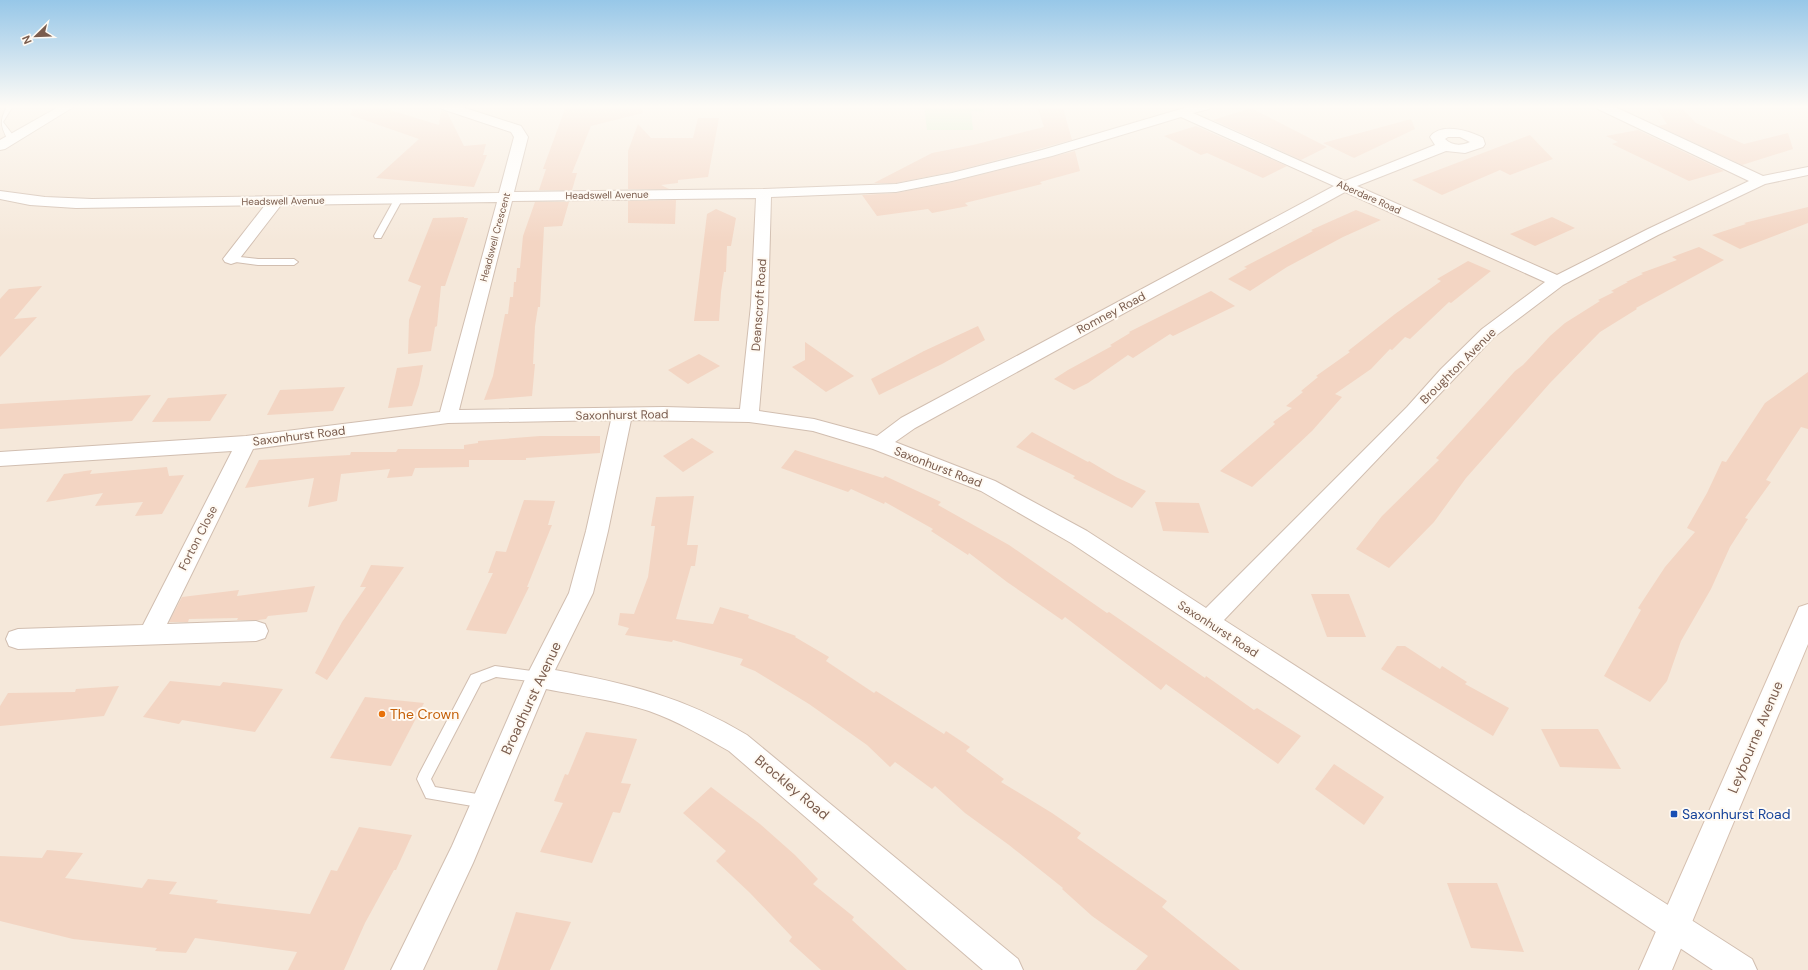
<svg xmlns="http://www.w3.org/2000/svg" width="1808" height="970" font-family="'DM Sans',sans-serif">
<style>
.residential{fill:#f5e8da}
.green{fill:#d8ecc9}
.building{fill:#f3d5c3}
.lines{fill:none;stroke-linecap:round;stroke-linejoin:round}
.lane-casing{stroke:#d1beb0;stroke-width:2}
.street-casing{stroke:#d1beb0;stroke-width:2}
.secondary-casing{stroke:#d6c0b0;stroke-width:2}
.lane{fill:#fff;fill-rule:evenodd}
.street{fill:#fff;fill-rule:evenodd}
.secondary{fill:#fff;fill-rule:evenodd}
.food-dot{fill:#e8710a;stroke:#fffaf3;stroke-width:1.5}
.transit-dot{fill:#1a4fb4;stroke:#fffaf3;stroke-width:1.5}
.labels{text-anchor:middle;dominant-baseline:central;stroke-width:4;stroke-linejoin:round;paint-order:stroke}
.far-street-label{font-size:10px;fill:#7a5c4d;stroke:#fffaf3}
.street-label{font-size:12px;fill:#7a5c4d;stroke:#fffaf3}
.near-street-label{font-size:14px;fill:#7a5c4d;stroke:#fffaf3}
.near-food-label{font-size:14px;fill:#c56008;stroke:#fffaf3;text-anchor:start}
.near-transit-label{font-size:14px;fill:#164399;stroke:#fffaf3;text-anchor:start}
</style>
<rect width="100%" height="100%" fill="#fdf6ec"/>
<!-- residential -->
<rect class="residential" x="0" y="106" width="1808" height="864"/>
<!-- green -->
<polygon class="green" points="924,106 982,106 984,112 971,111 973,130 927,130"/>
<!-- building -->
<g class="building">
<polygon points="353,106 377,106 439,125 441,110 447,112 464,146 486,144 483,155 487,155 474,187 376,178 419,139 350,115"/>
<polygon points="566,106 642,106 643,113 591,126 572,173 577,173 572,190 539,190 546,169 543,169"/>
<polygon points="1655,106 1680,106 1696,123 1744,144 1788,133 1793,149 1742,165 1658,126 1667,124"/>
<polygon points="1063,108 1072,140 952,172 896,183 874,183 932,153 973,145 1044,127 1038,109"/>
<polygon points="1251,108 1327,147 1301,160 1213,120"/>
<polygon points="698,118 719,118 708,177 678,180 678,183 661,185 669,189 628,189 628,151 638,124 651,138 693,138"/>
<polygon points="1411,119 1415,129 1354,158 1323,143"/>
<polygon points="1196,126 1287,166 1263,178 1207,153 1201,155 1164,136"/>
<polygon points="1638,130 1724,171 1689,181 1612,144 1618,142 1606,136"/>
<polygon points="1530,135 1553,159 1510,175 1500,170 1442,195 1412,180"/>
<polygon points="1075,151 1080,171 1040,182 1042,184 965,203 968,206 932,213 928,209 877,216 862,195 896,193 952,182"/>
<polygon points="676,200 675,224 628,223 628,201"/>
<polygon points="535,202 569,202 562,226 544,227 540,307 538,307 535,326 533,364 535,364 532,396 484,400 493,376 505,314 508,314 510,297 513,297 514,282 516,282 517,268 520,268 523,236"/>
<polygon points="1808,207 1808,223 1740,249 1712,235 1746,224 1744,223"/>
<polygon points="716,209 736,218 731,246 727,246 726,272 724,272 721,292 719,321 694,321 707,214"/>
<polygon points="1356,210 1381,220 1343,237 1287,267 1250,291 1228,279 1247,268 1244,267 1313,231 1311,230"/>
<polygon points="464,217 464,218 468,218 445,286 441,286 437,326 435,327 431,351 408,354 409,320 421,286 408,281 433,218"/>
<polygon points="1552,217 1575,228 1535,246 1510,234"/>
<polygon points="1699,247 1724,260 1636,308 1637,309 1600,332 1550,383 1466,478 1434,522 1389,568 1356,549 1382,516 1439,460 1436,458 1515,371 1523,365 1550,336 1565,323 1600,301 1598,300 1614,292 1611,291 1628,282 1626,282 1643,274 1641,273 1677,260 1672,257"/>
<polygon points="1468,261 1491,271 1451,303 1449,302 1410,339 1405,337 1392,350 1390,349 1371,369 1335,394 1342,397 1312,431 1252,487 1220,471 1275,424 1273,422 1292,408 1286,406 1303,392 1301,391 1318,377 1316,376 1350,352 1348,351 1395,314 1441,281 1437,279"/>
<polygon points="42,286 14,319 37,317 0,357 0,299 9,289"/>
<polygon points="1211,291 1235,306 1173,336 1170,334 1133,358 1128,355 1088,383 1074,390 1054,379 1068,370 1112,346 1110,345 1130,333 1129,332"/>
<polygon points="978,326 985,340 942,364 879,395 871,379 924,351"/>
<polygon points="805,342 854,376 826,392 792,367 805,360"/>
<polygon points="699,354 720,366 688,384 668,370"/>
<polygon points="423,365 419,385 412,406 388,408 397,368"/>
<polygon points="1808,372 1808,429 1801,427 1766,480 1771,482 1745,518 1748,519 1730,547 1711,589 1681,641 1667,681 1650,702 1604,676 1641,610 1638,608 1665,567 1695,532 1687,528 1707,493 1722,461 1726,462 1765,403"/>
<polygon points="345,387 333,411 267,415 280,390"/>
<polygon points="227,394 210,421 152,422 168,398"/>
<polygon points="151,395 132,421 0,429 0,404"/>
<polygon points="1032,432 1088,462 1089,461 1116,477 1146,491 1132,508 1073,478 1075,476 1016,447"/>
<polygon points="540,436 600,436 600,453 526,458 526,460 469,460 469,467 415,468 412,476 387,478 390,469 341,474 337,501 308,507 314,478 245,488 259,460 350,455 351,452 396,452 398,449 464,449 464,445 478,443 478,441"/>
<polygon points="692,438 714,452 683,472 663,456"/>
<polygon points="795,450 883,478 885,476 941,502 938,505 1009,545 1107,613 1109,612 1205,678 1206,676 1254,710 1257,708 1301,736 1278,764 1166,684 1161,690 1065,617 1062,620 1007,582 969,553 968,555 931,531 933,529 885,502 884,504 851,489 848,492 781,468"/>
<polygon points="167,467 169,476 184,475 162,514 135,516 143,502 95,506 103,493 46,502 64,474 92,470 90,474"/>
<polygon points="694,496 687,545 698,545 695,566 691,566 676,619 713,624 720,607 749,615 748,618 796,636 795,637 829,657 826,661 874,693 876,691 944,734 946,731 970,747 966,751 1004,779 1001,782 1052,813 1081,833 1077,838 1167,901 1162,907 1240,970 1136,970 1148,956 1092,916 1062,889 1063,888 1009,845 965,813 935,786 932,789 895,762 890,767 867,745 809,704 755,671 740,665 743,659 673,640 672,642 625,635 629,628 618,625 620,613 634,614 648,577 655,526 651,526 656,497"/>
<polygon points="524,500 555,501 548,525 552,525 527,587 529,587 506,634 466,630 493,573 488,573 496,551 506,552"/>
<polygon points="1155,502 1199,503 1209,533 1163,531"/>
<polygon points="371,565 404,567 327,680 315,673 342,622 366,587 360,587"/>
<polygon points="315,586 307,612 268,616 266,619 258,620 237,620 238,618 189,619 188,622 169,622 182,597 239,590 237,596"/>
<polygon points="1311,594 1349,594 1366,637 1327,637"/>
<polygon points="1397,646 1405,646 1440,669 1442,666 1467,682 1465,684 1509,708 1493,736 1381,669"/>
<polygon points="170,681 220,686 223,682 283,689 255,732 182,720 179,724 143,717"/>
<polygon points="119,686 104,716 0,726 0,706 8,693 75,692 76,689"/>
<polygon points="365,697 424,703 391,766 330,758"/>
<polygon points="1541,729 1598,729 1621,769 1560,767"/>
<polygon points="586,732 637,739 621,783 631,784 620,813 613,812 592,863 540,852 563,803 554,801 565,774 568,775"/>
<polygon points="1334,764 1384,797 1364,825 1315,789"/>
<polygon points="711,787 760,824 795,855 818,879 813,884 854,917 852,920 907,970 821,970 789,941 792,937 750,893 716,861 726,851 683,813"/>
<polygon points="359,827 412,835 396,870 394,870 365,923 344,970 288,970 297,952 195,938 186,953 155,951 157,948 73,939 0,921 0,856 42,858 47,850 83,853 65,878 142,888 148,879 177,882 169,894 218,900 216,903 310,914 331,870 337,871"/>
<polygon points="1447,883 1497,883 1524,952 1471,948"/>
<polygon points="516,912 571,922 550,970 497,970"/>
</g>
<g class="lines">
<defs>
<g id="lane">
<path d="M7,106H13L3,122L15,138L11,140H8C0,125 0,121 7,106Z"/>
<polygon points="395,198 402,200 381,238 375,238 374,236"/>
<polygon points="231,256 258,259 294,259 298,262 294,265 258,265 228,261 228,257"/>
<polygon points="495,666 539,672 544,673 546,677 544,681 539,682 496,677 481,683 431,779 435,787 489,796 491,801 489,806 484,808 426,798 417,779 419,774 471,675"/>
</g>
<g id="street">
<polygon points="60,106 75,106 5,149 0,150 0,140"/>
<path d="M441,106H459L521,126L528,137L514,192L764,189L896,184L952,173L1042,150L1191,106H1210L1209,109L1193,113L1345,181L1435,145L1430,137C1441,122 1470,131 1483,138L1485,144L1483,147L1465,153L1446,151L1357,186L1557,275L1648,229L1749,181L1598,109L1597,106H1613L1763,176L1808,167V175L1765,184L1658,235L1563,285L1494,337L1224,620L1752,959L1757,970H1713L1071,543L981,491L873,449L813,431L749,422L631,420L608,531L593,593L555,670C629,684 682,696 747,735L1018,959L1023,970H983L729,751C703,736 677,721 649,711C615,700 580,696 546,689L473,863L423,970H391L452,846L526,677L569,593L586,531L611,420L448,423L253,449L167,624L256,621L265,624L268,631L265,638L256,641L18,649L9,646L6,639L9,632L18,629L143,625L232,451L0,466V452L246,436L440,412L497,202L281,205L237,262L231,264L225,262L223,259L265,205L76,208L30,205L0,199V191L45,197L92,199L499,193L514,137L511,132L442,109ZM1181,117L1334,186L901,418L877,436L814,419L759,411L768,305L771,197L896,192L952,181L1052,156ZM1448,137H1460L1470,142C1461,146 1452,146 1445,139ZM1345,192L1545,282L1482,329L1441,369L1407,407L1206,608L1087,531L995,481L895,442L915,428ZM756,198L751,305L740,409L664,407L459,410L512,201Z"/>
</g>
<polygon id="secondary" points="1808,604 1808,644 1672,970 1639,970 1796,614 1799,607"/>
</defs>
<!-- lane casing -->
<use href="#lane" class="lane-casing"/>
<!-- street casing -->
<use href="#street" class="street-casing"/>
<!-- secondary casing -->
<use href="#secondary" class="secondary-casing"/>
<!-- lane -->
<use href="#lane" class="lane"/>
<!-- street -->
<use href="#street" class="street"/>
<!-- secondary -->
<use href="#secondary" class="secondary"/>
</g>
<!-- sky -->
<linearGradient id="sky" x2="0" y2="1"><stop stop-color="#97c7e8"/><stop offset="0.44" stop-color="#fefbf6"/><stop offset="1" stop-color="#fefbf6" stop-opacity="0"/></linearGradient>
<rect width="1808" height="242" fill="url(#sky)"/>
<!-- markers -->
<circle class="food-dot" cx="382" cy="714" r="4"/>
<rect class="transit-dot" x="1670" y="810" width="8" height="8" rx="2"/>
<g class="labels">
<!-- far-street labels -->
<g class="far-street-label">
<text transform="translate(607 195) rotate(-1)">Headswell Avenue</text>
<text transform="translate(1369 197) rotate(24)">Aberdare Road</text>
<text transform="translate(283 201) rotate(-1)">Headswell Avenue</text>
<text transform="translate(495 237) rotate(-75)">Headswell Crescent</text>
</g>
<!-- street labels -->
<g class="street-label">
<text transform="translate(759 305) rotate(-86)">Deanscroft Road</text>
<text transform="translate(1111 313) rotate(-28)">Romney Road</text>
<text transform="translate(1458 366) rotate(-45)">Broughton Avenue</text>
<text transform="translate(622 415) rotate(-1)">Saxonhurst Road</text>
<text transform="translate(299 436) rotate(-7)">Saxonhurst Road</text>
<text transform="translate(938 467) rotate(21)">Saxonhurst Road</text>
<text transform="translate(198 538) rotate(-63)">Forton Close</text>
<text transform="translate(1218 629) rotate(33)">Saxonhurst Road</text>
</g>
<!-- near-street labels -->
<g class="near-street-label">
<text transform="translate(531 698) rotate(-65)">Broadhurst Avenue</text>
<text transform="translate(1755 737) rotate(-67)">Leybourne Avenue</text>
<text transform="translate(792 787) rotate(40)">Brockley Road</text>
</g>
<!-- near-food labels -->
<g class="near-food-label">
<text x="390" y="714">The Crown</text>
</g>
<!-- near-transit labels -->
<g class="near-transit-label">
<text x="1682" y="814">Saxonhurst Road</text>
</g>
</g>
<!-- north arrow -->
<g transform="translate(36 36) rotate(247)" stroke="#fffaf3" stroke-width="3" paint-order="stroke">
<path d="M0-3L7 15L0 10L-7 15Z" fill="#7a5c4d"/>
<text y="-6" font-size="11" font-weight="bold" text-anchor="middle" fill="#7a5c4d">N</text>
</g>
</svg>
